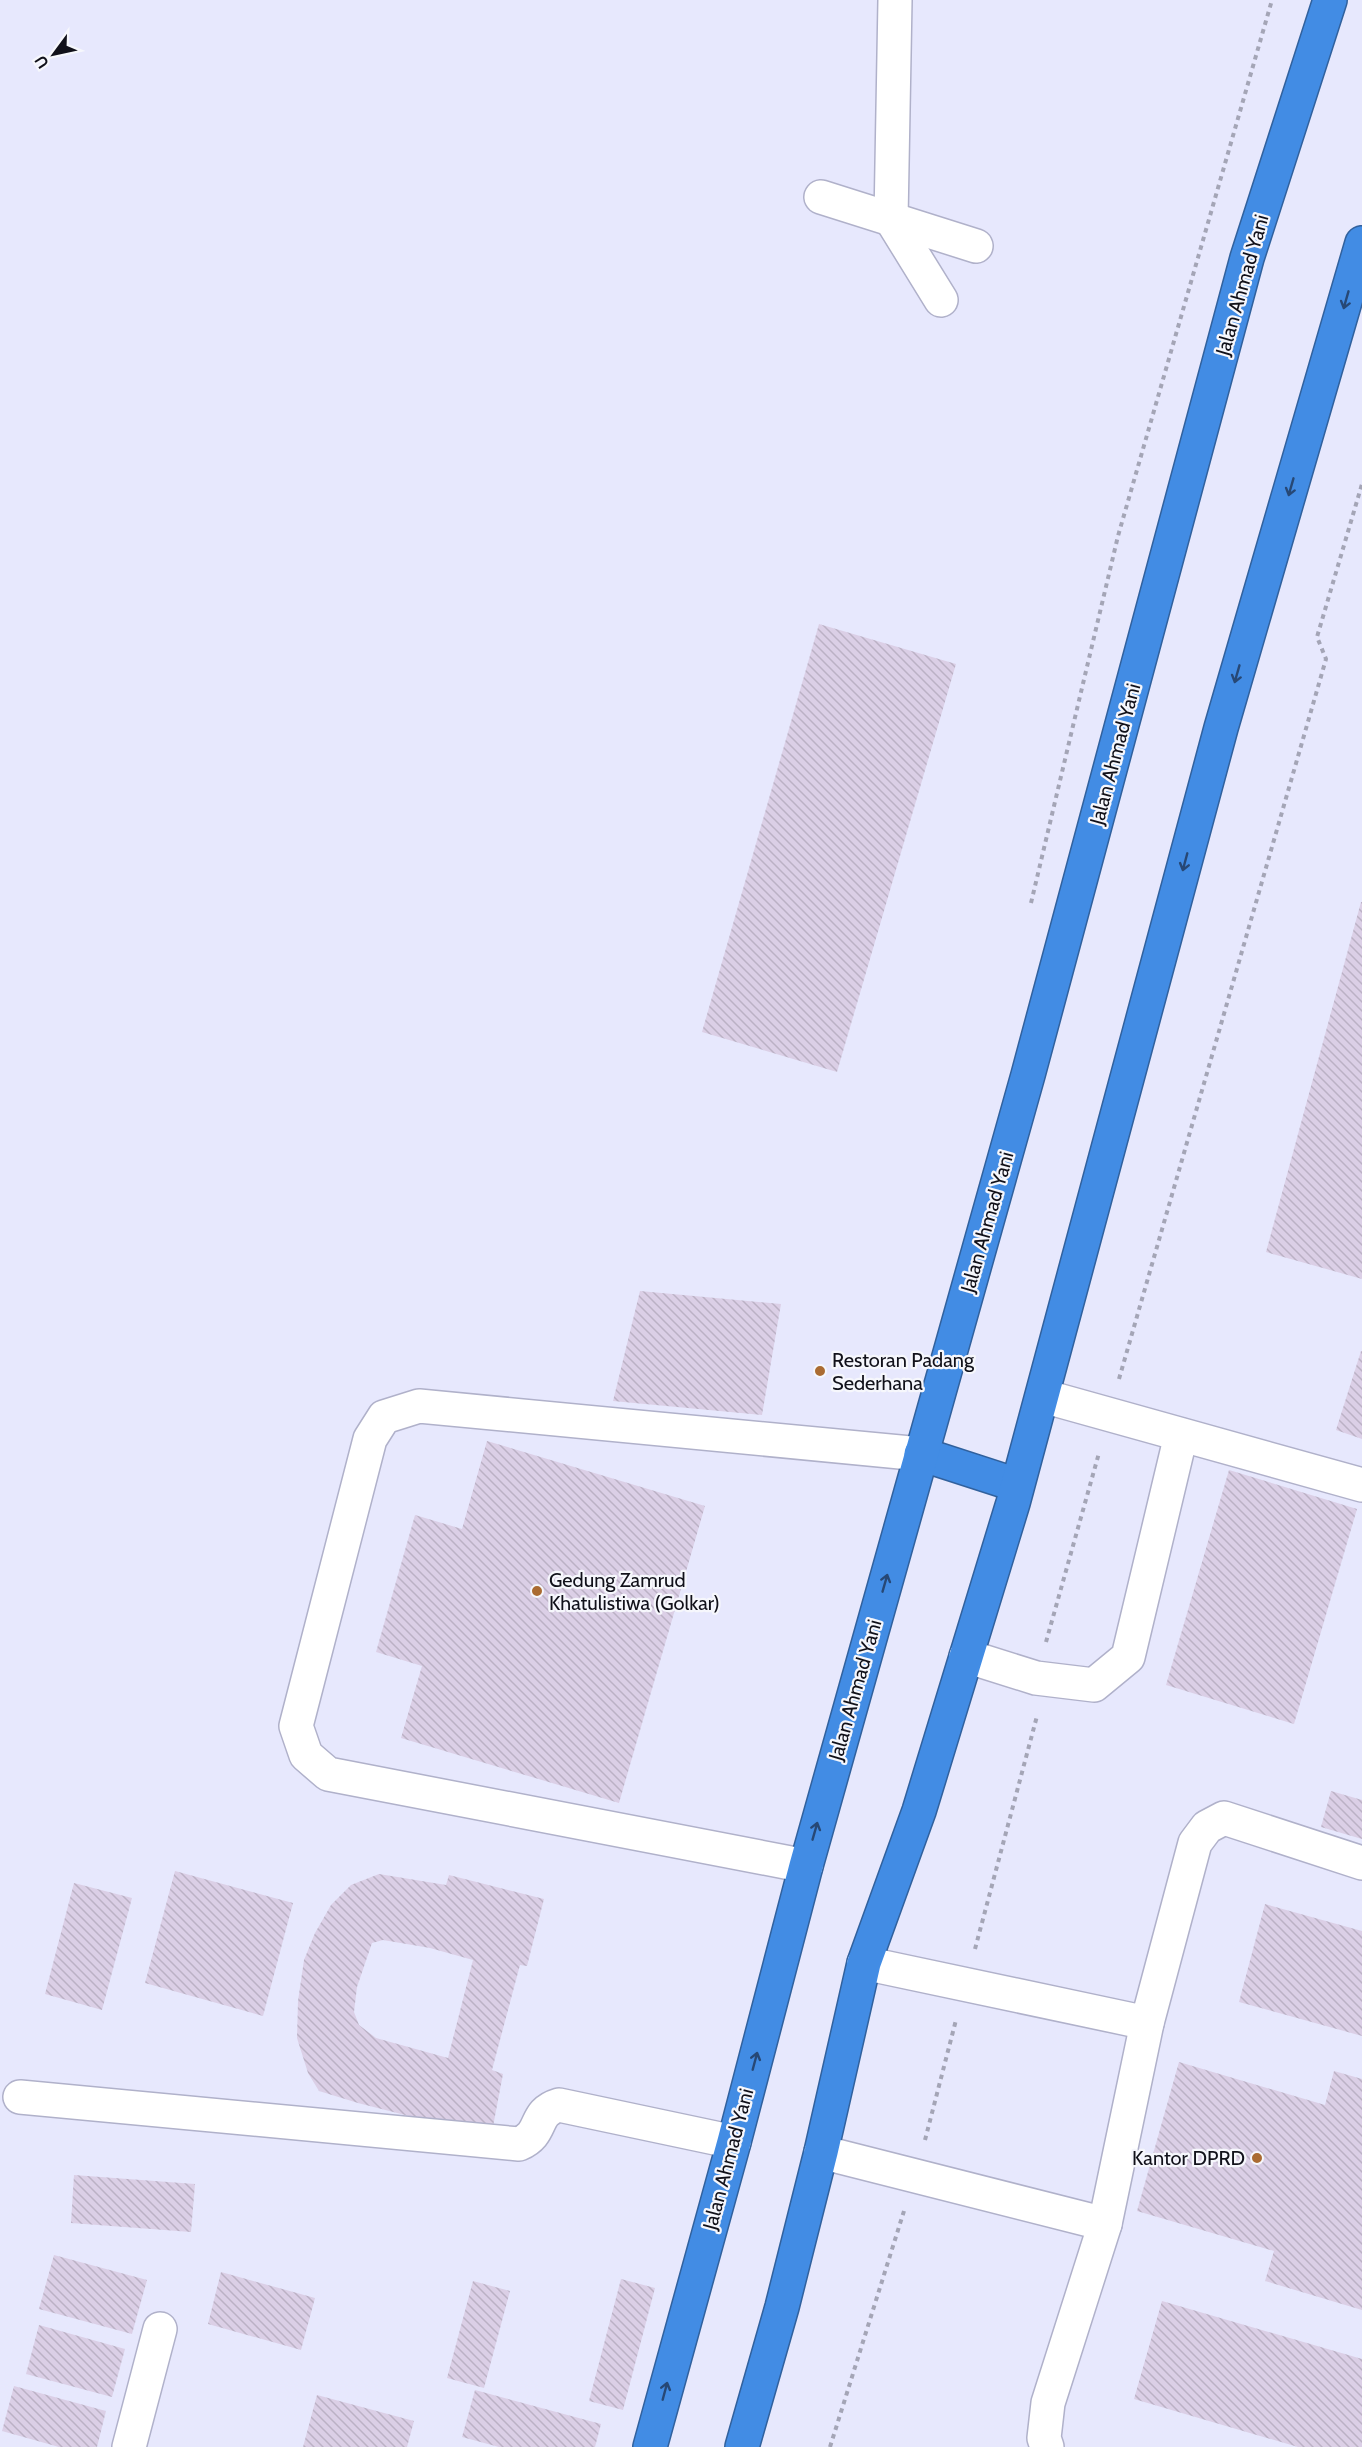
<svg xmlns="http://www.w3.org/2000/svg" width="1362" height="2447" font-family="Cabin,sans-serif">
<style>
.building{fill:url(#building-back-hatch);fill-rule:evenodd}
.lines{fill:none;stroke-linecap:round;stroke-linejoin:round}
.minor-casing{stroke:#b0b1ca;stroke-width:36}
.highway-casing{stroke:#31619d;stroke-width:36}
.path{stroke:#a4a5b6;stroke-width:4;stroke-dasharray:4.5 4.5;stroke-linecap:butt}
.minor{stroke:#fff;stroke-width:33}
.highway{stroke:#428ce4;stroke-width:33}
.oneway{stroke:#274875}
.poi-dot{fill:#aa6b32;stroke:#f6f7fc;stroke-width:2}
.labels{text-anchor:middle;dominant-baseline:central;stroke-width:4.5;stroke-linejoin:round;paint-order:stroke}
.street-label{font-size:20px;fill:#11111a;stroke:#f6f7fc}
.poi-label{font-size:20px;fill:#11111a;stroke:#f6f7fc;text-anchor:start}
</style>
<defs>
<pattern id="building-back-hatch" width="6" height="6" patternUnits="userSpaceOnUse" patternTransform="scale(1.5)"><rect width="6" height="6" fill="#dbcfe6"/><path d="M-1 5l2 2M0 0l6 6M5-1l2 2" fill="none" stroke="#bbb1c5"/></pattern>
</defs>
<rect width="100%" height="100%" fill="#e7e8fd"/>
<!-- building -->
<g class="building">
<polygon points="819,624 956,664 837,1072 702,1032"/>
<polygon points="1361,902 1362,902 1362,1279 1266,1252"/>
<polygon points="640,1291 781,1304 762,1415 613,1401"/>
<polygon points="1361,1351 1362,1351 1362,1439 1336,1430"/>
<polygon points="487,1441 705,1506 619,1803 401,1738 422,1666 376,1652 415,1515 462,1529"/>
<polygon points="1229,1470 1357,1509 1294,1724 1166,1685"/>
<polygon points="1331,1791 1362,1800 1362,1839 1321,1827"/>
<polygon points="175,1871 293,1903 263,2016 145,1983"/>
<path d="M379,1874L446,1885L449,1875L544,1899L527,1966L520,1965L492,2070L503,2074L491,2137L358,2103L319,2091L308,2073L297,2038L298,2001L304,1960L315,1933L331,1905L351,1885ZM383,1940L430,1948L473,1960L448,2058L376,2038L359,2025L354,2012L357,1987L372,1943Z"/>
<polygon points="74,1883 132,1898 102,2010 45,1994"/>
<polygon points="1265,1904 1362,1931 1362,2036 1239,2002"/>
<polygon points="1179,2062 1325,2105 1334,2071 1362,2079 1362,2310 1265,2281 1274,2251 1137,2211"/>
<polygon points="74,2175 195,2184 191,2232 71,2223"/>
<polygon points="54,2255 147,2280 132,2334 39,2309"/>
<polygon points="221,2272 315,2298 301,2350 208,2324"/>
<polygon points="621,2279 655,2288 623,2410 589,2401"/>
<polygon points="473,2281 510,2291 484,2388 447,2378"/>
<polygon points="1162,2301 1362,2359 1362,2447 1298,2447 1134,2399"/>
<polygon points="39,2325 125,2349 112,2397 26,2374"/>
<polygon points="14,2386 106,2411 97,2447 59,2447 2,2431"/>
<polygon points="475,2390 601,2424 595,2447 499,2447 462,2437"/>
<polygon points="317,2395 414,2421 407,2447 303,2447"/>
</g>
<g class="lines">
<defs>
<g id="minor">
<polyline points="895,0 891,219 941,300"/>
<polyline points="821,197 976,246"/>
<polyline points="1043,1396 1362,1485"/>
<polyline points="966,1656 1036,1678 1094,1685 1128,1657 1181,1435"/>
<polyline points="806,1866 328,1774 306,1755 296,1726 370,1439 384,1417 419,1406 921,1454"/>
<polyline points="864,1963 1147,2023"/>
<path d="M20,2097L519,2144C545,2133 532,2113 559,2105L734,2142"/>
<polyline points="821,2152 1105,2224"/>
<polyline points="129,2447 160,2329"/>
<polyline points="1047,2447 1044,2438 1048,2403 1105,2224 1147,2023 1195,1843 1207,1827 1224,1818 1362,1863"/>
</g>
<g id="highway">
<polyline points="921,1454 1017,1485"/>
<polyline points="650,2447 734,2142 806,1866 1028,1075 1247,258 1330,0"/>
<polyline points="742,2447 782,2307 821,2152 864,1963 919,1811 1013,1503 1221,728 1362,243"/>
</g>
</defs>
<!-- minor casing -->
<use href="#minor" class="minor-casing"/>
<!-- highway casing -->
<use href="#highway" class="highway-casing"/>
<!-- path -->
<g class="path">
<polyline points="1031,903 1118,536 1272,0"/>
<polyline points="1119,1379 1326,659 1317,637 1362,484"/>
<polyline points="1046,1642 1099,1453"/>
<polyline points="975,1949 1037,1716"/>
<polyline points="925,2140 956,2020"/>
<polyline points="830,2447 904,2211"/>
</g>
<!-- minor -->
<use href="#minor" class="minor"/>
<!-- highway -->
<use href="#highway" class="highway"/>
</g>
<!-- one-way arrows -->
<defs><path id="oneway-shaft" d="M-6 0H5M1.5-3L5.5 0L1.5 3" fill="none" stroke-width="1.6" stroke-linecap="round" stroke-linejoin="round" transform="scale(1.5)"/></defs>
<g class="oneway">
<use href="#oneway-shaft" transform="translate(1346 300) rotate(106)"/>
<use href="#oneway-shaft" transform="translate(1291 487) rotate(106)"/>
<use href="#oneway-shaft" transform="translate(1237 674) rotate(106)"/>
<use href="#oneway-shaft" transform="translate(1185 862) rotate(105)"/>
<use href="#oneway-shaft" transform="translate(885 1583) rotate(-74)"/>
<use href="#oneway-shaft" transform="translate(815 1831) rotate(-74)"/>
<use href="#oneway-shaft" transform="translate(755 2061) rotate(-75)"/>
<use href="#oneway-shaft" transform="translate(665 2391) rotate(-75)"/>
</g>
<!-- markers -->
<g class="poi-dot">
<circle cx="820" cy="1371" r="6"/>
<circle cx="537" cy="1591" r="6"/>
<circle cx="1257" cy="2158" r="6"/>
</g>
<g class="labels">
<!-- street labels -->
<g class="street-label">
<text transform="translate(1242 285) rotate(-74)">Jalan Ahmad Yani</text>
<text transform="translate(1115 754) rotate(-75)">Jalan Ahmad Yani</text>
<text transform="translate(987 1222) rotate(-74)">Jalan Ahmad Yani</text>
<text transform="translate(855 1690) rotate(-74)">Jalan Ahmad Yani</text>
<text transform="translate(728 2159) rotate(-75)">Jalan Ahmad Yani</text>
</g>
<!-- poi labels -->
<g class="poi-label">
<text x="832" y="1360">Restoran Padang<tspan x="832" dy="23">Sederhana</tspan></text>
<text x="549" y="1580">Gedung Zamrud<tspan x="549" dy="23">Khatulistiwa (Golkar)</tspan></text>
<text x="1245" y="2158" text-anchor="end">Kantor DPRD</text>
</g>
</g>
<!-- north arrow -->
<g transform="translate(54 54) rotate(237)" stroke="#f6f7fc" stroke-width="4.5" paint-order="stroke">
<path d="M0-4.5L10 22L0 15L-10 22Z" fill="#11111a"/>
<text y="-9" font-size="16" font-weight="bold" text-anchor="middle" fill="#11111a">U</text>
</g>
</svg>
